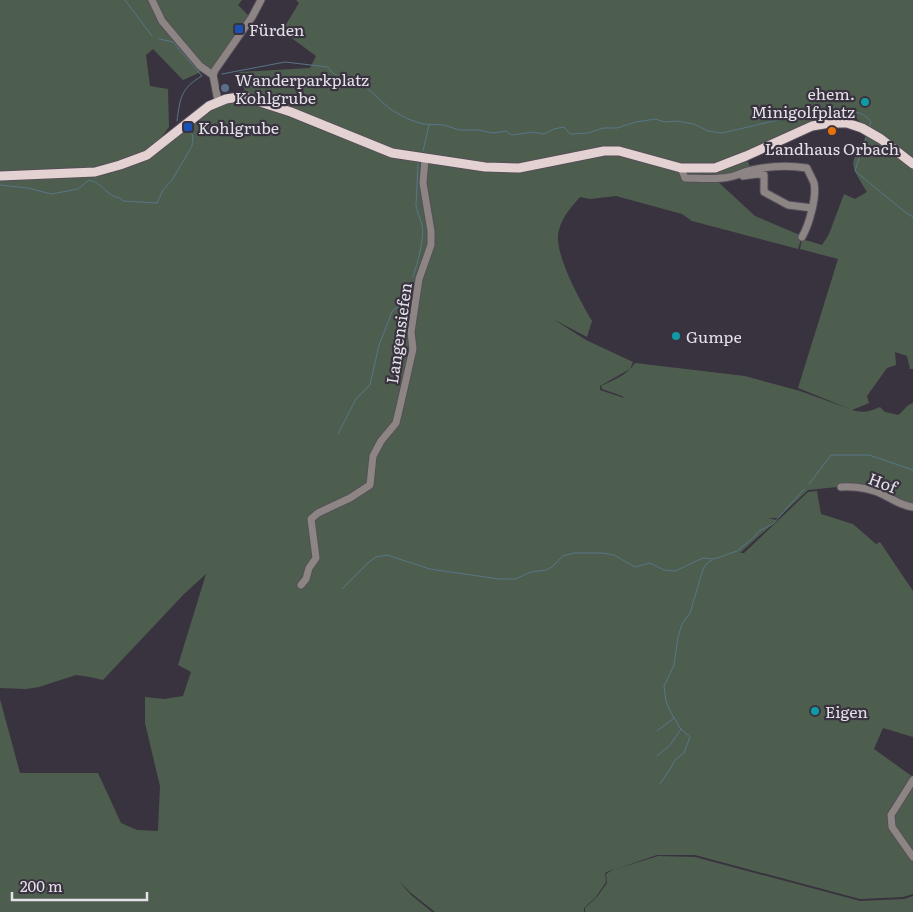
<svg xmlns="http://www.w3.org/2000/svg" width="913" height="912" font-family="Literata,serif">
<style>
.green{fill:#4e5e4e}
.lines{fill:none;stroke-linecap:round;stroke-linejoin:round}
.stream{stroke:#567688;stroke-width:1}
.minor-casing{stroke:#554f5a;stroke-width:9}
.major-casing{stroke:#554f5a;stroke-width:11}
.minor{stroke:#8d8484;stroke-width:7}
.major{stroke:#e4d2d2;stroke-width:9}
.transit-dot{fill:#1a4fb4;stroke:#39333f;stroke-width:2}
.service-dot{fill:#5c6f8a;stroke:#39333f;stroke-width:2}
.culture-dot{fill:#0f9aa8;stroke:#39333f;stroke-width:2}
.food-dot{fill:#e8710a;stroke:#39333f;stroke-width:2}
.labels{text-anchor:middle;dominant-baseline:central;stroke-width:4.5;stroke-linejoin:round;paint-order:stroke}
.poi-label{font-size:16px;fill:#e5e1e9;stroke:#39333f;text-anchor:start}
.street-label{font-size:16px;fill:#e5e1e9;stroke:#39333f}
</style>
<rect width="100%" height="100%" fill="#39333f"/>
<!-- green -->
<g class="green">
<path d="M0,0H151L163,25L203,71L183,80L153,49L146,55L150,86L168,89L169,127L148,155C155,152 161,146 167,141C195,118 218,92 257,104L334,135L391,155L424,160L422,183L430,244L420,273L422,274L432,245V231L428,214L424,183L426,161L460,167L519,171L593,157L618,155L681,169L686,179H715L755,216L802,236L798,249L692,221L682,214L616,196L590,199L580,197C572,206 562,217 559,230C552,251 581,302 592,321L587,337L553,319L586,340L633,362L630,369L600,386V390L624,398L622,396L602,389L601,386C614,380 627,375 635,363L745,376L800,391L850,409L798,388L838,259L800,249L802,239L822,245L829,234L844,194L855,199L867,192C847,160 850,165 869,133L913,166V369H910L907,356L895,352L896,365L887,368L867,396L869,403L852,410C863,413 869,412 880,407L885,412L898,415C904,411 906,405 913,403V506L905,505L882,493L862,486H847L808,490L778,518H768L777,520L740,553H744L808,492L817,491L821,514L853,524L876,544L880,542L913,591V737L883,728L874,749L913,777L891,815V828L913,859V894L903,897L860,899L695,855H657L616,869L658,856L695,857L860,901L904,899L913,896V912H585V908L597,897L607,883L606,874L614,869L605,873L606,882L596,897L584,908V912H435L411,893L398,880L411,895L432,912H0V699L20,773H98L121,823L137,830L158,831L160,786L145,723V697L164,699L183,696L191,672L178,665L206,574L184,594L103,680L90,677L76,675L39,687L26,689L0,688V176L93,172L0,175Z"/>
<polygon points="153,0 242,0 238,5 249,16 214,68 210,69 206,68 162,19"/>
<polygon points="296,0 913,0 913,161 864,126 849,110 824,109 824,118 714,167 697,168 619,150 519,166 484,166 392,152 246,95 239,72 310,68 316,56 282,31 299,3"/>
<polygon points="746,157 751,169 729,176 686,177 683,172"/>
<polygon points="913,783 913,856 893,827 895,813"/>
</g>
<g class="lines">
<!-- stream -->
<g class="stream">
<polyline points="125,0 152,36"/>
<path d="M159,39L173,42L202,76C181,88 180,98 177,121"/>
<polyline points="222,74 285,62 328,67 333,73 345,81 353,81 365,86 390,109 408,119 423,124 444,125 459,130 478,130 493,133 506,131 512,135 533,132 544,134 554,129 564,127 570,134 588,133 603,128 617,128 636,122 655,119 665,122 676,121 694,124 708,131 722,133 826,109"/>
<path d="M833,108C846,110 863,110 871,122L869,128"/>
<polyline points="867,134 855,171 905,212 913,217"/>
<polyline points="423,151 429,125"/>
<path d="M0,185L28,188L51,194L78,189L89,180C102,182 107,197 120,198L123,201L157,203L163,190L172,180L192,146L193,136L191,132"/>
<path d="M413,277C417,265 425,237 422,225C420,218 417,212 416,205L418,164"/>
<polyline points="338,434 356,399 370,385 379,345 392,312 395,308 402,306 414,287"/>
<polyline points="809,484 831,455 869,455 913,470"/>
<polyline points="342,589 369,562 376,557 387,555 430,569 499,579 515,579 531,572 546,570 552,567 563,556 574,553 602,553 614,555 635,567 650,563 664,570 675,571 703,558 714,559 737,551 754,537 759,531 773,524 804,489"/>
<polyline points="657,731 674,718"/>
<polyline points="657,756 670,745 681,729"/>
<polyline points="660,784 669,771 675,760 684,753 690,737 680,728 670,711 666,701 664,686 674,665 678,637 682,624 690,613 703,569 707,563 712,560"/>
</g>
<defs>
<g id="minor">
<polyline points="152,0 162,21 200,66 213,75"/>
<polyline points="218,101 213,75 215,70 252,17 261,0"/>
<path d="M681,168L685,178C699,178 715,180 729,177C737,176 744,171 752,170C769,166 789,165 807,168C809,173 812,178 814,183C817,197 809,225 802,237"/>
<polyline points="743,176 757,174 764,175 764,192 788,205 812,208"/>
<path d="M841,487C857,486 870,488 884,495C894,500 902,506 913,507"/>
<polyline points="301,585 306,579 309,568 316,558 311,519 318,513 350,498 370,485 373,456 381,441 396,423 401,402 413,349 411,332 419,279 431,245 431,231 423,183 425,159"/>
<polyline points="913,780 891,815 892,827 913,857"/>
</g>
<polyline id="major" points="0,176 95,172 120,165 147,155 209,106 226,99 239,97 248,98 291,112 392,153 485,167 519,168 604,151 619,151 681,168 715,168 746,156 812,126 830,123 847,123 862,128 881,139 913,164"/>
</defs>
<!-- minor casing -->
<use href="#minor" class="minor-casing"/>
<!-- major casing -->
<use href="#major" class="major-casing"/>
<!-- minor -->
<use href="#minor" class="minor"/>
<!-- major -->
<use href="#major" class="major"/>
</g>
<!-- markers -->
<g class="transit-dot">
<rect x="234" y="24" width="10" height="10" rx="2.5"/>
<rect x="183" y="122" width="10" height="10" rx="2.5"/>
</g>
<circle class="service-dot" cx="225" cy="88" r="5"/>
<g class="culture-dot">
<circle cx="865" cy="102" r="5"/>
<circle cx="676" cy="336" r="5"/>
<circle cx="815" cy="711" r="5"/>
</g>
<circle class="food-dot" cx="832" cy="131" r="5"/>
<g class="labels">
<!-- poi labels -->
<g class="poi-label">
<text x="249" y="29">Fürden</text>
<text x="235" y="79">Wanderparkplatz<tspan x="235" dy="18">Kohlgrube</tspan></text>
<text x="855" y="93" text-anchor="end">ehem.<tspan x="855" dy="18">Minigolfplatz</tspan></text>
<text x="198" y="127">Kohlgrube</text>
<text x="832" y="148" text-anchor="middle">Landhaus Orbach</text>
<text x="686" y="336">Gumpe</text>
<text x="825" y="711">Eigen</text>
</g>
<!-- street labels -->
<g class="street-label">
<text transform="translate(398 333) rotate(-82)">Langensiefen</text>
<text transform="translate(883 482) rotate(21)">Hof</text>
</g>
</g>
<!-- scale -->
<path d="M12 892v8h135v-8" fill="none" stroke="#e5e1e9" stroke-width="2.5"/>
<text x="20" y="892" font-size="15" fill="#e5e1e9" stroke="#39333f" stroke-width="4" paint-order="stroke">200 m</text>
</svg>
